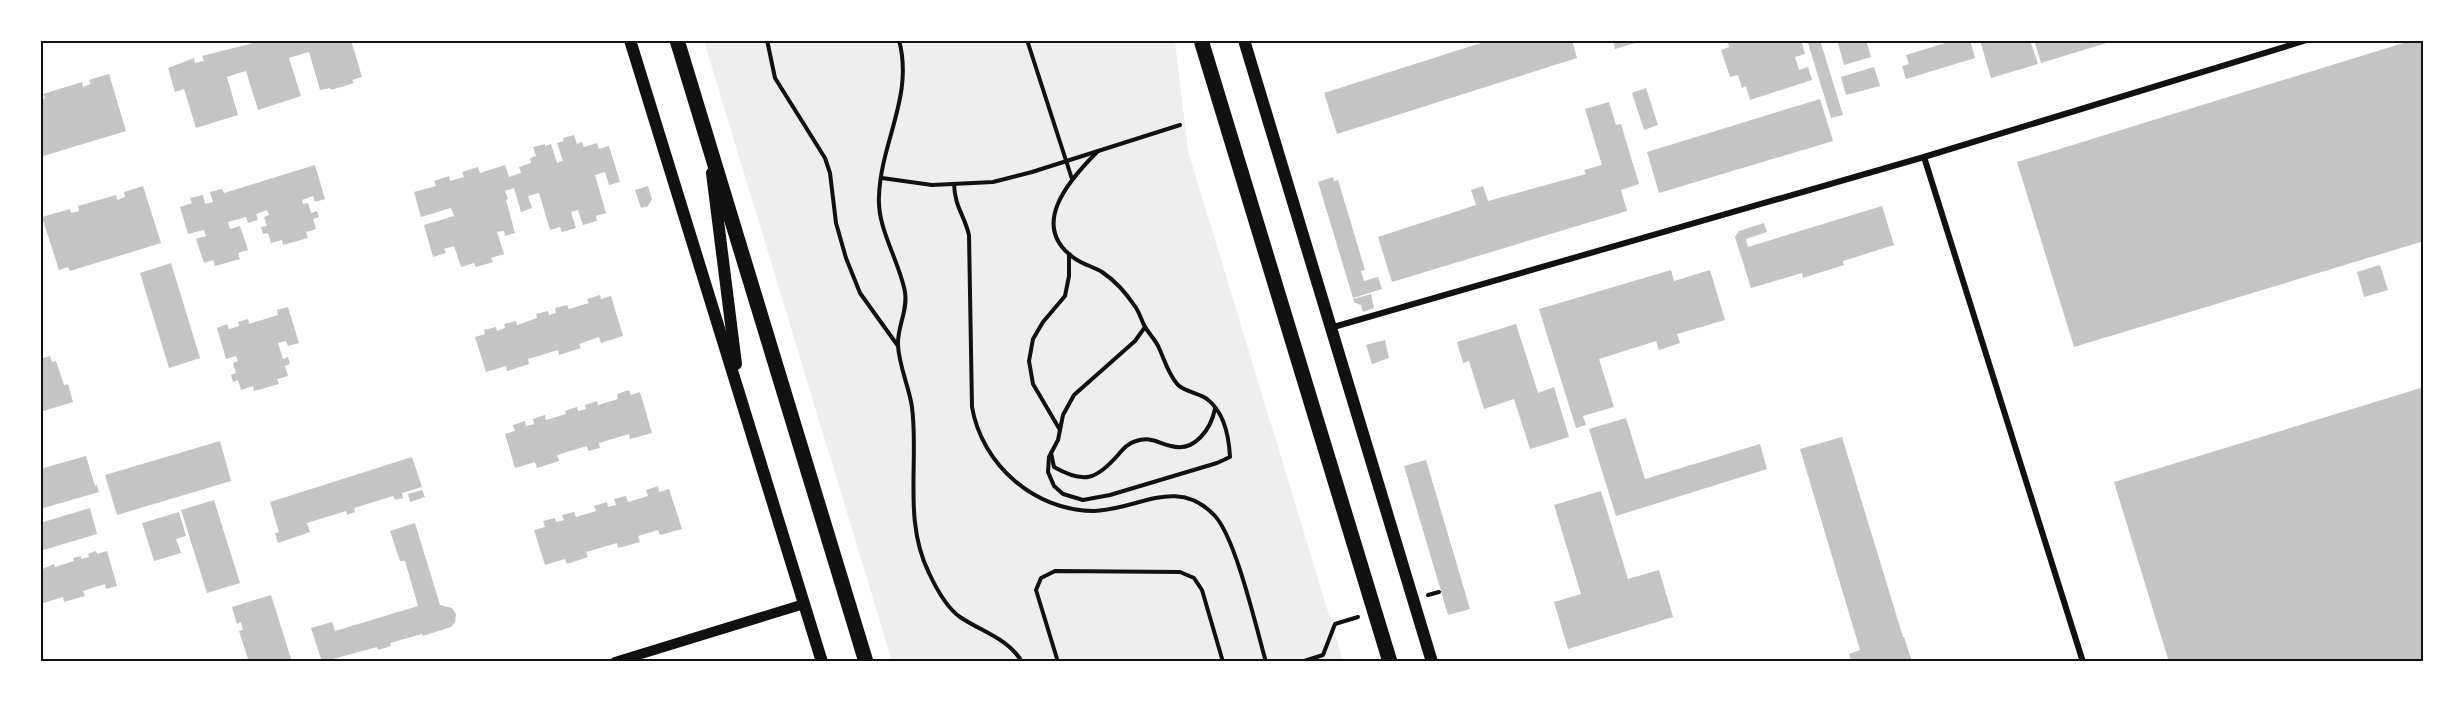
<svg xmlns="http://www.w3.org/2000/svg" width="2464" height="702" font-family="'Fira Sans',sans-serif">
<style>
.green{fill:#eee}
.building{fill:#c4c4c4}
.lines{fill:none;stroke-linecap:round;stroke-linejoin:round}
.path{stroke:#111;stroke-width:4}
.minor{stroke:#111;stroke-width:6}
.tertiary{stroke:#111;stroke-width:10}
.secondary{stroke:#111;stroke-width:12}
.primary{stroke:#111;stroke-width:15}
.neatline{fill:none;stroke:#111;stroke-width:2}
</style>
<rect width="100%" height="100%" fill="#fff"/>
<!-- green -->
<polygon class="green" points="704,41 1175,41 1188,151 1343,661 892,661"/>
<!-- building -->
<g class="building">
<polygon points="265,40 351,40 362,77 352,80 354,83 331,90 330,88 320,90 309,52 289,58 301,96 258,110 246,71 236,74 227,77 238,115 196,128 184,89 175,92 168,68 194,58 195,63 204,61 202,56"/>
<polygon points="1490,40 1572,40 1577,58 1337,134 1324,93"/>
<polygon points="1613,40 1642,40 1642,41 1615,49"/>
<polygon points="1727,40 1801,40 1805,54 1795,57 1799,70 1808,67 1812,80 1750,100 1746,86 1742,88 1738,75 1730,77 1721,50 1729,47"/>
<polygon points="1807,40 1820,40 1843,115 1831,118"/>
<polygon points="1837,40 1866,40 1871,57 1844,65"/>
<polygon points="1955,40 1970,40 1975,58 1906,79 1902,66 1909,64 1906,55"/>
<polygon points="1980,40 2030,40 2038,64 1991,78"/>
<polygon points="2034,40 2113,40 2113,41 2041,63"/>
<polygon points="2413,40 2424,40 2424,241 2074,347 2017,162"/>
<polygon points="1874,67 1880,86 1846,95 1841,77"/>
<polygon points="109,74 126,131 40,157 40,100 45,98 43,94 82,82 83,87 91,84 89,80"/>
<polygon points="1646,88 1658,125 1644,130 1632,93"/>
<polygon points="1820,99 1833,141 1659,193 1647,152"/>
<polygon points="1609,102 1616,125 1621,124 1639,184 1621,190 1627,211 1392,282 1378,237 1476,205 1471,190 1483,186 1488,201 1586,174 1584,170 1602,165 1585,109"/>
<polygon points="574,135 577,144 582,142 584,147 597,143 599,149 609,146 620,182 609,185 605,172 595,175 606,213 596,216 597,221 583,225 578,210 571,212 576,228 562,232 560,227 550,230 539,193 528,196 532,208 521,212 514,188 505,191 508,199 506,200 515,233 505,236 504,231 497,232 504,254 491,258 493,262 476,267 474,263 461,267 454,246 444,249 446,253 433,257 424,225 454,216 451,208 421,217 414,192 436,186 434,181 449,176 450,181 464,177 462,172 478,167 480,173 505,165 509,177 521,173 519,167 531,163 530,158 536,156 533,147 545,144 545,146 551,144 557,163 563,161 557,143 564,141 563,138"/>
<polygon points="315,165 325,199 315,202 313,196 302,200 303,204 308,203 311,213 317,211 319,217 313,219 316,229 306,232 308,238 283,245 282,240 271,243 268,233 263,234 261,227 267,226 264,217 269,215 267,210 256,214 258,220 248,223 246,217 228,222 230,229 240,226 248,250 238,253 240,259 215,266 213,260 204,263 196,239 206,236 204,230 188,234 180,207 192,203 190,198 203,195 205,204 213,202 210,192 222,189 224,193"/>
<polygon points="1333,177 1334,181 1338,180 1365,270 1361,271 1364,281 1378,277 1382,289 1353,298 1318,182"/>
<polygon points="143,186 161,243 70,271 68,267 59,270 42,217 70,209 71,213 79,211 78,206 116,195 117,200 125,197 124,192"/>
<polygon points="648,186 652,199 648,206 641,208 635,190"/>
<polygon points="1882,206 1894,245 1843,261 1844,265 1803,278 1802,273 1751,288 1735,237 1739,231 1764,223 1767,232 1746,239 1748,247"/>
<polygon points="171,263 200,358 169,368 140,273"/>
<polygon points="2380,265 2388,290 2364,297 2357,272"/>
<polygon points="1671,270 1674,281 1710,270 1725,320 1677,334 1680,343 1659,350 1656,341 1599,359 1614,407 1583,416 1586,425 1576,428 1539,309"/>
<polygon points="1371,294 1374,308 1363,312 1361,305 1355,303 1353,299"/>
<polygon points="600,295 601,299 611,296 623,336 601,343 599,337 579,344 581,348 559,355 558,350 528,359 529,364 507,371 506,366 486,372 475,337 485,334 484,330 496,327 497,331 505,328 504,324 516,321 517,325 537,318 536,314 548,311 549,315 556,313 555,308 567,305 569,309 589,303 587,299"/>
<polygon points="288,307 299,343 288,346 286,341 278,343 283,359 288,357 290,364 285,366 288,376 277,379 279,384 254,391 253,386 241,390 238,380 233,382 231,375 236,373 233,363 238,361 236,356 226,359 217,328 227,324 229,329 239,326 238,322 248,319 249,324 278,315 277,310"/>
<polygon points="1516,324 1538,393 1554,387 1569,437 1530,449 1514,399 1484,409 1469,361 1463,363 1457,342"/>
<polygon points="1385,340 1389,358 1372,364 1366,345"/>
<polygon points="50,356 52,362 56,361 64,385 68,384 73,402 40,412 40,359"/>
<polygon points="2424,387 2424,662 2169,662 2114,482"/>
<polygon points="629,390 631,395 640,392 652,433 630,439 629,434 599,443 600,448 588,451 587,446 557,455 559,461 537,468 535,462 515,468 505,434 515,431 513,425 525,421 526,426 534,424 533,419 545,415 546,420 566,414 565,411 577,407 578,411 586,409 585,405 597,401 598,405 618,399 617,394"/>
<polygon points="1626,418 1645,479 1760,444 1767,469 1616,516 1589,429"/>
<polygon points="1842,437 1903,637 1904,637 1912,662 1852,662 1849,654 1860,650 1800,449"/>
<polygon points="220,441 231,481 117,515 105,475"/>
<polygon points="86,456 95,486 97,485 99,492 40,509 40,469"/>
<polygon points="412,457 422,487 402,493 403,498 395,500 393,496 354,508 355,512 347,515 346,511 307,523 310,532 278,543 275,533 279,532 270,502"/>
<polygon points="1426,460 1470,609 1448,615 1404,466"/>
<polygon points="658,486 659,492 669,489 682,529 660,535 658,530 638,536 640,542 618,548 617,543 586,552 588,557 567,564 565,559 545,565 534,530 545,527 543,521 555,518 556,522 564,520 562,515 574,512 576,517 596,511 594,506 607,502 608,507 616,505 614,499 626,496 628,502 648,496 646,490"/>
<polygon points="422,490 425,497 410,502 408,494"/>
<polygon points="1601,491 1628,579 1659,570 1673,617 1568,649 1554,602 1581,594 1554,505"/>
<polygon points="214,500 240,583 207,593 181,510"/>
<polygon points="90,508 97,534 40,551 40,523"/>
<polygon points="179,512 186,536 176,539 181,553 154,561 142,523"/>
<polygon points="415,523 440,605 452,608 456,614 455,622 451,627 423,636 422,634 390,643 391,646 378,650 377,647 322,662 311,628 332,622 335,631 418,606 405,561 400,561 390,531"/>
<polygon points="96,551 97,554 107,551 117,586 106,589 105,584 83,591 85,596 64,602 63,597 40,604 40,570 54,564 55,567 74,561 73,558 81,556 81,559 89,557 88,554"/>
<polygon points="271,595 292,662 249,662 239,631 243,630 241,622 237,624 232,607"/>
</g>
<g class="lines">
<!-- path -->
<g class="path">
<polyline points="767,40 775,78 825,158 830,173 836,223 846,258 860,293 898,346"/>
<path d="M899,40C914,96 881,141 879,196C877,229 899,260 905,292C908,311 897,327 898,345C899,366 909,387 912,407C919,462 903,521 929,573C936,588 947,608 960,617C982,632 1008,638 1022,662"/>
<polyline points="1028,43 1072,179"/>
<path d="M1098,151C1068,181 1027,228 1077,260C1085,265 1094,267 1102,272C1114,280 1126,293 1134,305C1139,311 1141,319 1144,325C1148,333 1156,340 1159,348C1165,361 1168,374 1178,385C1186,392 1198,393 1207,399C1224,412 1229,437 1230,457L1217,463L1110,495L1083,500L1063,494L1054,486L1048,472L1049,457L1058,440L1063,415L1074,395L1135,341L1145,327"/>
<polyline points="882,178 932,185 993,182 1032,172 1180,125"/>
<path d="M954,184C955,208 964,214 969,235L972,407C982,465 1035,511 1094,511C1138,510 1177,475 1215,516C1236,539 1256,627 1266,662"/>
<polyline points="1060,430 1033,384 1029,361 1033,339 1043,322 1065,296 1069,276 1069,254"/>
<path d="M1051,453L1054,467C1084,484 1096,480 1118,455C1123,449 1128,443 1136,441C1150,436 1158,443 1171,446C1195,453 1211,428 1215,409"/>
<polyline points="1428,595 1439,592"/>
<polyline points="1058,662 1036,590 1041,578 1055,571 1180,572 1194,578 1202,590 1223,662"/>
<polyline points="1301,662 1323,655 1335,624 1358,617"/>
</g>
<!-- minor -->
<g class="minor">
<polyline points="1924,157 2083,662"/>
<polyline points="1330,328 1924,157 2307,40"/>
</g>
<!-- tertiary -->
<polyline class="tertiary" points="615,662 804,604"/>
<!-- secondary -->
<g class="secondary">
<polyline points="630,40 822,662"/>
<polyline points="1244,40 1432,662"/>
<polyline points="712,173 736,364"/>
</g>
<!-- primary -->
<g class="primary">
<polyline points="677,40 866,662"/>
<polyline points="1201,40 1390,662"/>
</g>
</g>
<!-- border -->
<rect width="2464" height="702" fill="none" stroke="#ffffff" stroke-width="84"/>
<rect x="42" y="42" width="2380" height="618" class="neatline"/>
</svg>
